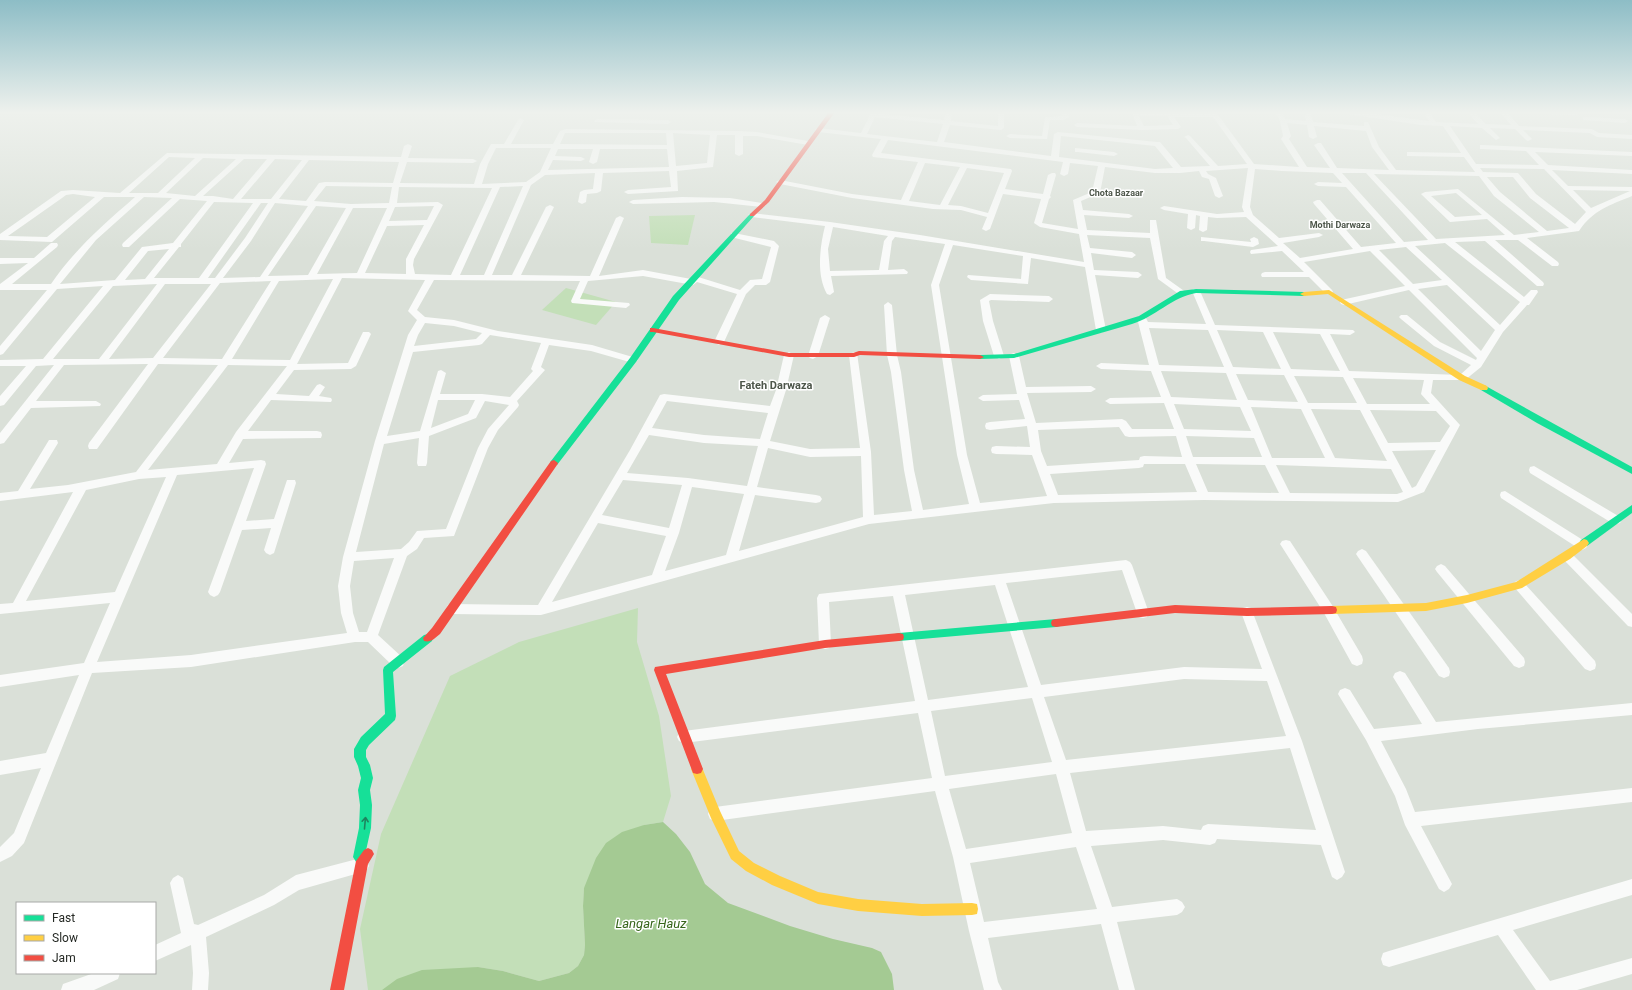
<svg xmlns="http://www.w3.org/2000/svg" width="1632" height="990" font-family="Roboto,sans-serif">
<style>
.green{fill:#c3dfb8}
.water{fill:#a4ca93}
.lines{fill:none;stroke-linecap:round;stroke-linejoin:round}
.street{fill:#f9faf9;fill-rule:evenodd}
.fast{fill:#16e098;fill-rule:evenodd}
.slow{fill:#ffcf43;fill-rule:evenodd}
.jam{fill:#f24e42;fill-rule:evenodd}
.oneway{stroke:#1e845e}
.labels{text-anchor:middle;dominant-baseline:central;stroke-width:3;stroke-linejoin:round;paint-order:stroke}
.far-neighbourhood-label{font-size:9px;font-weight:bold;fill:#4d564a;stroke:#fff}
.neighbourhood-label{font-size:11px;font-weight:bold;fill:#4d564a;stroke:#fff}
.near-water-label{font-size:13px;font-style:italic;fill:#356419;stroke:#fff}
</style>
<rect width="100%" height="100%" fill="#dae0d8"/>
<!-- green -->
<g class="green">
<polygon points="695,215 688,245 651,243 649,216"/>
<polygon points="566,288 616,302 596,325 542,310"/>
<polygon points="638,608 637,642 659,716 671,796 663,822 644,825 584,888 583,906 585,945 584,955 578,966 569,973 539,981 503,971 478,967 382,990 368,990 360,929 381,834 450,676 519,642"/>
</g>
<!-- water -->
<polygon class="water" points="663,822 676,834 690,852 705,884 728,903 790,926 833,939 872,948 881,952 892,974 894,990 382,990 397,979 422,970 478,967 503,971 539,981 569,973 578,966 584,955 585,945 583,906 584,888 596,858 606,843 622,832 644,825"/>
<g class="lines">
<!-- street -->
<g class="street">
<path d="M946,112H952L951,121L998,126V112H1004V128L1001,130L950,125L944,142L1051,156L1054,134L1058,132L1157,142H1160L1181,167L1210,166L1186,138L1184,137L1188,135L1190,136L1218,166L1247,164L1213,117H1174L1181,127L1178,129L1142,130L1077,127L1074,125L1077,123L1137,126L1132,112H1216L1254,164L1299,167L1281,139L1283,136L1280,121L1275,112H1281L1285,119L1306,121L1304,112H1310L1313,122L1364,126V122H1368L1379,147L1396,170L1475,172L1464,157L1407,156V152H1410L1461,153L1443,126L1421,125L1348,114L1345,112H1361L1429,121L1423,112H1429L1436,122L1478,124L1467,112H1474L1486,124L1511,125L1500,112H1507L1519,126L1592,129L1599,133L1632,135V139L1597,137L1590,133L1523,130L1532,139L1528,141L1526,140L1515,129L1490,128L1500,138L1496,140L1482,128L1450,126L1476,164L1539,165L1526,151L1480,149V145H1483L1632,152V156L1535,152L1548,165L1632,170V174L1552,170L1568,186L1632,187V196C1610,205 1593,210 1579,231L1527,238L1558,262L1559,264L1558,266H1552L1518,240H1495L1543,282L1544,284L1543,286H1537L1485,241L1455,242L1524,297L1531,290H1537L1538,292L1529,305H1527L1503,332L1481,367L1465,380H1433L1431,393L1460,425L1424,492L1398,502L1204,500L1054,503L869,524L541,615L452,614L448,613L446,609L448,605L452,604L538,605L630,450L660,395L664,394L770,406L776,390L784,355L789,352L794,355L786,390L770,441L810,449L860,448L849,355L854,352L857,353L871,452L874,515L912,511L904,470L891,372L887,355L884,305L888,302L892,305L897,355L901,372L914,470L923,510L969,504L957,455L931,285L945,244L895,237L892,241L888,270L904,269L908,272L907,274L831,276L834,292L830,295L827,294C816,275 820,246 825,226L752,217L748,215L752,213L830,222L920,235L1084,262L1079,234L1040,227L1034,223L1041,199L1003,194L990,229L986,231L982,229L987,217L961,210L933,209L852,198L780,184L776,182L780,180L852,194L901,200L918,162L873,157L872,155L881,139L818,132L815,130L818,128L861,133L870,115L873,113L944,120ZM1139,116H1167L1173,125L1144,126ZM875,117L943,124L937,142L867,134ZM1287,123L1307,125L1309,137L1313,139L1317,137L1314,126L1366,131L1372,147L1389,170L1337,168L1321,143H1318L1314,145L1330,168L1307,167L1289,139L1291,136ZM1061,136L1155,146L1173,168L1155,169L1059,157ZM888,140L1063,162L1060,174L1064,176L1068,174L1070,163L1098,166L1092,192L1073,200L1078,229L1042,223L1049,199L1051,197L1050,196L1056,175L1055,173H1052L1048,175L1043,194L1005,189L1012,171L1011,169L881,153ZM925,163L960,167L940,205L909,201ZM1105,167L1155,173H1180L1199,171L1202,177L1209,179L1215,196L1219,198L1223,196L1216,178L1208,174L1206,171L1248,168L1242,207L1244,212L1217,214L1164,206L1160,208L1164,210L1188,214L1187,228L1191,230L1195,228L1196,215L1200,216L1199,230L1203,232L1207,230L1208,217L1217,218L1246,217L1278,246L1251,250L1250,252L1251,254L1282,251L1304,272H1265L1262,273L1261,275L1262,277H1309L1326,294H1332L1333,292L1332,290L1304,262L1370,251L1405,286L1341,300L1340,302L1341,304L1344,305L1409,290L1477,358L1476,360L1440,342L1407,315H1401L1399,317L1401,319L1434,346L1471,365L1460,375L1349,371L1330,334L1350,335L1355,332L1353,330L1215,325L1200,291L1199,289H1193L1192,291L1206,324L1148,322L1145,316H1139L1137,318L1149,365L1101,363L1096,366L1101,369L1151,371L1161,397L1110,398L1105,401L1110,404L1164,403L1174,429H1132L1126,421L1122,419L1036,423L1027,393L1091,392L1096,389L1091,386L1026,387L1019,356L1014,353L1011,354L1009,356L1017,394L983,395L978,398L983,401L1019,400L1025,419L990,422L986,423L985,426L986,429L990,430L1027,426L1030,447L996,446L992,447L991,450L992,453L996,454L1032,455L1047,496L980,503L967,455L939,285L953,245L1023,256L1021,279L968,275L967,277L971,280L1028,284L1031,258L1085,267L1096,330L1101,333L1106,330L1095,275L1138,278L1142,275L1138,272L1094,270L1091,253L1132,258L1136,255L1132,252L1090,248L1087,235L1150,238L1158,279L1180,295H1186L1187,293L1166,278L1156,220H1150V233L1087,230L1084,215L1129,218L1133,216L1129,214L1083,210L1081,201L1100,193ZM967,168L1004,173L988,213L961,206L948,205ZM1480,168L1544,169L1586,212L1575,224L1536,194L1518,173L1483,172ZM1255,169L1282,171L1333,173L1342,183L1318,182L1314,184L1318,186L1346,187L1396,243L1361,247L1320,200H1317L1313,202L1314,204L1353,249L1300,258L1283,243L1319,237L1323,235L1319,233L1279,238L1253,215L1250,207ZM1342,173H1366L1428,240L1404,242ZM1374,174L1479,176L1494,196L1539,232L1514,235L1458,189L1425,192L1421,194L1450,222L1487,219L1505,235L1436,239ZM1487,177H1513L1530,198L1569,228L1547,231L1500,192ZM1573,190L1630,191L1591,208ZM1456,193L1482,215L1455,217L1431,196ZM833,227L888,236L884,241L879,270L830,271L828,249ZM1445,243L1520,302L1500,325L1415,246ZM1406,247L1442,280L1413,284L1379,250ZM1447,285L1495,330L1481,351L1418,289ZM1149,328L1208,330L1224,367L1159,365ZM1217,330L1263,332L1281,369L1233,367ZM1273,332L1320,334L1340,371L1291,369ZM1161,371L1226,373L1237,400L1171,397ZM1236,374L1284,375L1298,402L1248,400ZM1294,376L1343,377L1357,403H1308ZM1353,378L1424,380L1421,394L1430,404H1367ZM667,401L768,413L760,439L704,435L652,428ZM1174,404L1240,407L1251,431L1184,429ZM1251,407L1301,409L1325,458H1272ZM1311,409L1360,410L1387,461L1335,458ZM1370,410L1436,411L1450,426L1440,442L1388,443ZM1119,427L1125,436L1129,437L1176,436L1182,457L1144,456L1140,457L1139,460L1047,466L1041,451L1038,430ZM649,435L704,443L758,446L747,486L688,478L627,473ZM1186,436L1254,438L1262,457H1193ZM768,448L810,457L861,456L863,517L739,551L755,495L816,503L820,502L822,499L820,496L816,495L757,487ZM1436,450L1416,486L1412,488L1392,451ZM1144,464H1185L1197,492L1058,495L1050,474L1139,468L1143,467ZM1196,464L1265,465L1279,493L1208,492ZM1276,465L1391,469L1403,492L1397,494L1290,493ZM623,480L682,485L669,528L602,515ZM692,487L744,494L726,555L665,571L679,533ZM598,523L666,536L652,575L552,602Z"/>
<polygon points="1062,112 1068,112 1069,117 1064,120 1050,120 1047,139 1010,138 1006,136 1010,134 1042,136 1045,117 1062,116"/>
<polygon points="1539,112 1579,112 1579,113 1576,115 1542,114"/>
<polygon points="1585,117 1625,119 1628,121 1625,123 1583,120 1583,118"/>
<path d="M521,118L524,120L511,144H553L560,131L566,129L739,131L757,132L808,141L812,143L808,145L757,136H743V154L739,156L735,154V135H717L713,167L677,171L678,191L628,194L624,192L628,190L671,187L669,171L603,173L601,191L597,193L587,194L586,202L582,204L578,202L580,192L584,190L593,189L595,173L545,175L531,185L492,275H512L546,207L550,205L554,207L521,275L590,276L616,218L620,216L624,218L599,276L643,270L691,279L695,276L740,290L750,280L762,279L771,247L731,237V233H734L774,241L779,246L770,282L766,285H755L746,294L724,342L719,345L714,342L737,294L697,282L693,285L643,276L588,281L580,299L629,303L630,305L626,308L572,303L571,301L580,281L434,280L417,310L425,317L454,320L498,331L592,345L636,358L638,360L633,363L591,351L549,345L541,367L545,370L517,401L519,405L518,407L498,430L488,448L454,536L424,538L417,549L407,556L378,635L403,658L404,662L403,666L398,668L393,666L368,642H355L191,667L92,673L24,843L12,856L0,862V847L14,833L41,768L0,775V761L46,753L79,675L0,687V675L84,663L110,603L0,614V604L13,603L73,492L0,501V493L18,491L49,440H57L58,443L30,489L68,485L136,472L218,365L158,364L97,449H89L88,446L89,443L148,364L64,365L36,401H96L101,404L100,406L31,408L4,443L0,444V433L54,365L36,366L4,405L0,406V396L26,366H0V360L43,359L103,286L57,289L3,354L0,355V346L47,290H0V284L28,263L0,264V258H34L51,243H57L58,245L57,247L12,284H51C75,249 103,225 135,197H104L52,242L0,240V234L61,191L73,190L120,193L167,153L401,157L404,146L408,144L412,146L408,158L473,159L477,161L473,163L407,162L400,183L474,184L480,164L491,144H504L518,120ZM565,133H666L667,145L560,144ZM673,133L710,135L707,163L676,166ZM496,148H551L540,172L526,182L482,184L488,164ZM558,149H593L589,162L593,164L597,162L600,149H667L669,167L548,170L553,160L581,161L585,159L581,157L555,156ZM169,157L195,158L158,193H129ZM203,158L236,159L195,196L166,193ZM244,159H267L233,199L213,196H203ZM275,159L302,160L271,199H241ZM309,160L399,162L393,183L325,182L319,183L306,201L279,199ZM326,186L392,187L389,203L351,204L314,201ZM523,186L484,275H460L500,187ZM399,187L492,188L451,275L415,274L413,265L414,259L443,205L438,202L397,203ZM73,194L95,197L47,237L8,236L62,198L66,195ZM144,197L172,198L123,243L122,245L123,247H129L180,199L207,201L173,243L142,247L115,280L60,284L96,240ZM214,202L253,203L199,278H154L179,247H181V244ZM261,203H268L245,238L215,278H208ZM275,203L308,206L260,277L223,278L251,241ZM316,206L346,208L308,275L268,276ZM434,206L427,220L389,221L395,207ZM353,208H387L357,273L317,274ZM424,225L406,259V274L365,273L387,226ZM169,249L145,279L125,280L148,251ZM342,278L425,280L408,311L417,320L408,335L375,441L343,557L338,586L341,613L347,633L191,655L97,662L177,475L254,468L208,592L210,595L214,597L218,595L220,592L242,530L271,528L264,550L266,553L270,555L274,553L296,483L295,480H287L274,519L246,521L266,464L265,461L261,460L229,463L243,439L321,438L322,435L321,432L317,431H248L271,400L331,402L332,400L331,398L319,396L325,387L320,384L317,385L309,396L276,394L294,370L351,369L356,366L371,334L369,332H363L348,363L297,364ZM333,279L290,360L232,359L279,281ZM271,281L222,359L163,358L220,283ZM157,284L99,359H53L113,286ZM165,284H211L153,358L109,359ZM425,323L454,326L482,333L476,339L414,346L418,335ZM490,335L541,343L531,369L533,371L510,397L482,394H440L446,373L441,370L438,371L420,431L387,436L413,352L479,345L482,344ZM228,365L287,366L236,432L217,464L148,470ZM438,400H475L468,414L431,428ZM485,401L509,405L488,429L478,448L446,529L417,531L409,542L401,549L356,552L384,444L419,438L417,463L418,466H426L427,463L429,436L476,418ZM166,477L115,592L26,601L86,490L139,479ZM394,558L367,632H359L353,613L350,586L354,561Z"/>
<polygon points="597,119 668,120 671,122 668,124 595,122 594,121"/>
<polygon points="1075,148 1114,152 1118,154 1114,156 1078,152 1075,152"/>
<polygon points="682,197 730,198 762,203 766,205 762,207 714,202 633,204 629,202 633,200"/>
<polygon points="1201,237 1251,242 1250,239 1254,237 1258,239 1259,244 1253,247 1204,241 1201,241"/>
<polygon points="990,294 1049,296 1053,299 1049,302 991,300 989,301 993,321 1004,356 999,359 994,356 983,321 980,300"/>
<polygon points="825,315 830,318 818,356 813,359 810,358 808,356 820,318"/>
<polygon points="1534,466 1620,517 1622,520 1620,523 1616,524 1612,523 1530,473 1529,470 1530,467"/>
<polygon points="1505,491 1586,542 1588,545 1586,548 1582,550 1578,548 1501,498 1500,495 1501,492"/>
<polygon points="1286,540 1290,541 1332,605 1362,656 1363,660 1362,664 1357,666 1352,664 1324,613 1282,547 1280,544 1282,541"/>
<polygon points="1362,549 1366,551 1449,668 1450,672 1449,676 1444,678 1439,676 1358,557 1356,554 1358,551"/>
<polygon points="1567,551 1571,553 1632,614 1632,627 1628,626 1563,559 1561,556 1563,553"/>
<path d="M1126,560L1130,562L1132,565L1149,613L1147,617L1143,618L1139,617L1137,613L1122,570L1006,583L1041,685L1184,667L1262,669L1241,612L1243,608L1247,607L1251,608L1302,741L1345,872L1342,877L1337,880L1332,877L1321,845L1217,839L1215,843L1210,845L1163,840L1091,846L1112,907L1177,899L1182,902L1185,907L1182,912L1177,915L1117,922L1135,990H1119L1101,924L988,938L998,982L1002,990H984L969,931L953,857L935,791L715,821L710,819L708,814L710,809L715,807L932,778L918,713L684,743L679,741L677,737L679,733L684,731L915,701L893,596L829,602L831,644L829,648L825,649L821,648L819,644L817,598L819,594ZM995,585L1028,687L928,700L905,595ZM1184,679L1267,681L1286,736L1066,760L1044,697ZM1032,698L1052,762L945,776L931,711ZM1290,748L1316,830L1208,824L1203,826L1201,830L1163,826L1086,831L1070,773ZM1056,774L1072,833L966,849L949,789ZM1076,847L1097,909L984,922L970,863Z"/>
<polygon points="1441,564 1445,566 1524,658 1525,662 1524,666 1519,668 1514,666 1437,572 1435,569 1437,566"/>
<polygon points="1519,580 1523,582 1595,661 1596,665 1595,669 1590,671 1585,669 1515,588 1513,585 1515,582"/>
<polygon points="1400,671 1405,673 1436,722 1632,703 1632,715 1478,729 1381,741 1406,789 1415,812 1632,788 1632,802 1421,826 1452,884 1449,889 1444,892 1439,889 1405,825 1395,796 1366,740 1338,694 1340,690 1345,688 1350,690 1374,729 1422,724 1393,677 1395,673"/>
<polygon points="361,858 366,861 369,866 366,871 299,890 274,905 206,937 209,973 208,990 192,990 193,973 191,945 155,961 155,945 181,933 170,883 173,878 178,875 183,878 194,924 198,925 264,895 296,875"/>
<polygon points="1632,879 1632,895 1513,930 1550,981 1632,958 1632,974 1577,990 1536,990 1498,935 1389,967 1383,965 1381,959 1383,953 1389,951"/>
<polygon points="94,973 120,973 118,979 94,990 61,990 63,984"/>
</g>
<!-- fast -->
<g class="fast">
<polygon points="752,213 754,214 754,216 679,300 636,362 557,465 551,465 550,463 551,461 630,358 673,296 750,214"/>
<path d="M1196,289L1304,292L1308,294L1304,296L1196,293C1172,297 1155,317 1132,324L1014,358L980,359L976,357L980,355L1014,354L1126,320L1139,316L1180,291Z"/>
<polygon points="1484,385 1632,467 1632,474 1537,423 1481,390 1480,388 1481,386"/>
<polygon points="1632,505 1632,513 1587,546 1581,546 1579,543 1581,540"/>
<polygon points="1056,619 1060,620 1061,623 1060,626 1056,627 899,641 895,640 894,637 895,634 899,633"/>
<polygon points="428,634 432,635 433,638 432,641 393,672 396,716 395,720 369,745 366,750 366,757 370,765 373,778 370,790 372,805 371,828 365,855 368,861 366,865 362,867 358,865 353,857 359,828 360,805 358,790 361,778 358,766 354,757 354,749 361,737 385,714 383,670 384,667 424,635"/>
</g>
<!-- slow -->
<g class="slow">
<polygon points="1329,290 1465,376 1487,386 1488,388 1487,390 1481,390 1459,380 1328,294 1304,296 1300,294 1304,292"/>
<polygon points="1584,539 1587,540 1589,543 1587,546 1570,559 1522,588 1467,603 1426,611 1332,614 1328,613 1327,610 1328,607 1332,606 1426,603 1467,595 1516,582"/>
<polygon points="697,764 701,765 720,811 739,851 754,863 780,876 818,892 858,899 922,904 972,903 977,904 978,909 977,914 972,915 922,916 858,911 818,904 772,885 746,871 731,859 711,818 691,769 693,765"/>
</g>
<!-- jam -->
<g class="jam">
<polygon points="829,112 835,112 769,202 754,216 750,216 750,214 765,200"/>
<polygon points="650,328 653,328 789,353 853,353 859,351 980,355 984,357 980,359 860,355 854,357 789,357 653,332 650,332"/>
<path d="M554,460L558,463L557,465L440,634C435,638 431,643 424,641L423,638L432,628L551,461Z"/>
<polygon points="1175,605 1247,608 1332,606 1336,607 1337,610 1336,613 1332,614 1247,616 1175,613 1056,627 1052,626 1051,623 1052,620 1056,619"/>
<polygon points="899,633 903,634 904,637 903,640 899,641 825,648 666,674 703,769 701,773 697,774 693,773 654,670 655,667 825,640"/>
<polygon points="368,848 372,850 374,854 368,864 344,990 330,990 356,861 364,850"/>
</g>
</g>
<!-- one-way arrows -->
<defs><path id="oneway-shaft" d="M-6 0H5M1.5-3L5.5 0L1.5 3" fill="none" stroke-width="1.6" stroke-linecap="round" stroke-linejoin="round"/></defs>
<use class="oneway" href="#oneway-shaft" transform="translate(365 823) rotate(-85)"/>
<!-- sky -->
<linearGradient id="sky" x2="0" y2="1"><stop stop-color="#8dbdc6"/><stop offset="0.45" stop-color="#eef1ed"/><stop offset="1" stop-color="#eef1ed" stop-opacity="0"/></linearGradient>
<rect width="1632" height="250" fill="url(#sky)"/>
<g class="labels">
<!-- far-neighbourhood labels -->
<g class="far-neighbourhood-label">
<text x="1116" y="193">Chota Bazaar</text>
<text x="1340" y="225">Mothi Darwaza</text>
</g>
<!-- neighbourhood labels -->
<g class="neighbourhood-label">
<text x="776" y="385">Fateh Darwaza</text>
</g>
<!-- near-water labels -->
<g class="near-water-label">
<text x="651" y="923">Langar Hauz</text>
</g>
</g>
<!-- legend -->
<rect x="16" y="902" width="140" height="72" fill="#ffffff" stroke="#a8a9a7"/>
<rect x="24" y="915" width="20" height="6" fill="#16e098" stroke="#a8a9a7"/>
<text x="52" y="922" font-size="12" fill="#252924">Fast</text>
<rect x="24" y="935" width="20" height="6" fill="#ffcf43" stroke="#a8a9a7"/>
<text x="52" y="942" font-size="12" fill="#252924">Slow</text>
<rect x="24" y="955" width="20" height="6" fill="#f24e42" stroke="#a8a9a7"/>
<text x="52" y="962" font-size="12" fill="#252924">Jam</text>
</svg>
